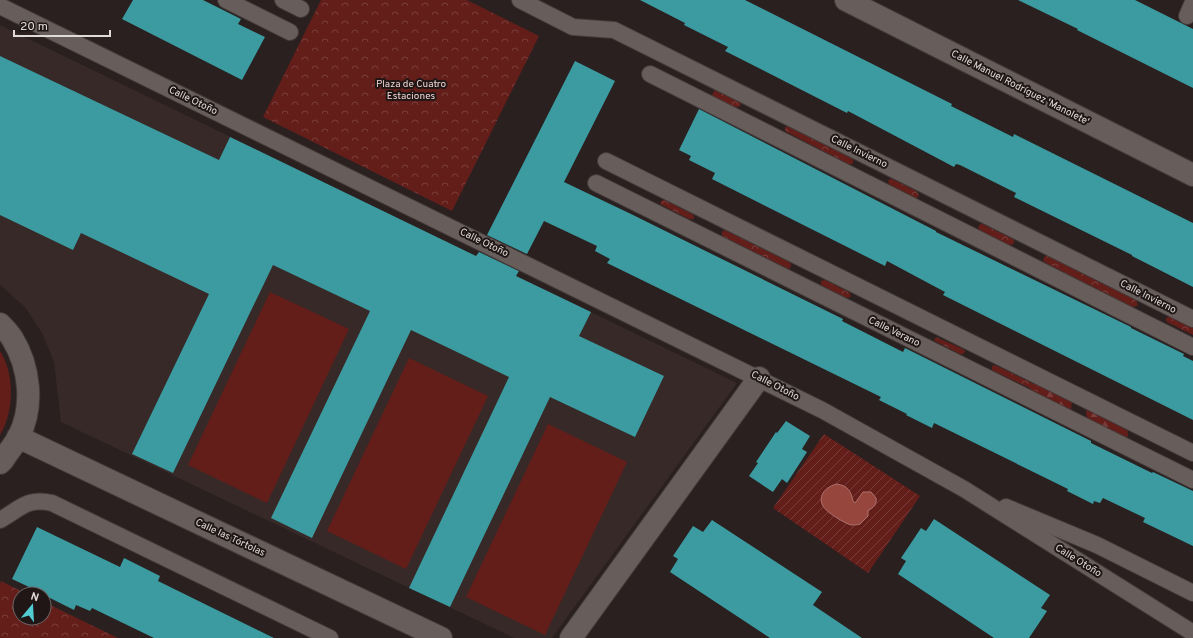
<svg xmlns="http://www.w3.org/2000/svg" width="1193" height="638" font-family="Overpass,sans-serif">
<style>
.built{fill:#372927}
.grass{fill:#631e1a}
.forest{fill:url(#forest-firs)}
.park{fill:url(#park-crowns)}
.garden{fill:url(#garden-furrows)}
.water{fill:#97463e;stroke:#ad726c}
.building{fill:#3b9ba0}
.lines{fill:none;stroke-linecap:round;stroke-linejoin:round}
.service-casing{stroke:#433b3a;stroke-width:18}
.pedestrian-casing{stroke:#433b3a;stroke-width:24}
.minor-casing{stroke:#433b3a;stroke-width:24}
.service{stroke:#675d5b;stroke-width:16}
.pedestrian{stroke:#675d5b;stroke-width:22}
.minor{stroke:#675d5b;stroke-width:22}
.labels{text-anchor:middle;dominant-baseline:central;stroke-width:4;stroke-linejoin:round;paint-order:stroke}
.park-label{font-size:10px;fill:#eed5d2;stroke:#1f1615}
.street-label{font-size:10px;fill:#e0dad9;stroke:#1f1615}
</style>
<defs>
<pattern id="forest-firs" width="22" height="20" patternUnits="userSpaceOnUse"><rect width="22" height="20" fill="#631e1a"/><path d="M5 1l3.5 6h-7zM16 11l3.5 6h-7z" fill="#793e3b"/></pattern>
<pattern id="park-crowns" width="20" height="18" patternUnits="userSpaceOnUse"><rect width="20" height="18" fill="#631e1a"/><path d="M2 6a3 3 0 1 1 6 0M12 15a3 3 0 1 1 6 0" fill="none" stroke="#793e3b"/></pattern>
<pattern id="garden-furrows" width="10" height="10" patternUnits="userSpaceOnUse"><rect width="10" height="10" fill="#631e1a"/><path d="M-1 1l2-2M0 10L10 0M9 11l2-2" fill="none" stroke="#793e3b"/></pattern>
</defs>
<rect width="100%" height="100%" fill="#29201f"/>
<!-- built -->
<polygon class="built" points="0,25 737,383 552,638 514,638 61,422 54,362 42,333 25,307 0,285"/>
<!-- grass -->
<g class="grass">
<polygon points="270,292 349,329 267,503 188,465"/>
<path d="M0,351C15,374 14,412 0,435Z"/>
<polygon points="409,358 488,396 406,569 327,531"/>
<polygon points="548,424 627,462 545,635 466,597"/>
</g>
<!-- forest -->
<g class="forest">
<polygon points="1040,381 1072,400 1071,411 1028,393 1033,384"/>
<polygon points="1092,407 1127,426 1128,436 1120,442 1087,421 1086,411"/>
</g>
<!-- park -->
<g class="park">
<polygon points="321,0 467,0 539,36 452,211 263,117"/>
<polygon points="715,90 740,102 741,104 739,107 734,107 713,97 712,95"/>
<polygon points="788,126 851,158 853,160 853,164 848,164 785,131 785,127"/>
<polygon points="890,179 892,179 916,191 919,195 917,198 913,198 889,185 888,181"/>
<polygon points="664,200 692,214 694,216 694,219 689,219 662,205 660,204 661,201"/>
<polygon points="980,224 982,224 1011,238 1014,240 1014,243 1012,245 1007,244 979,230 978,228"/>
<polygon points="725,230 789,262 791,264 791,267 789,269 785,268 722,236 722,232"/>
<polygon points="1045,256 1048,256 1136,300 1138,305 1137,306 1132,307 1044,262 1043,260"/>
<polygon points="825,280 850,293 851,297 845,298 821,285 821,281"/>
<polygon points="1170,316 1193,328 1193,335 1167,322 1166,320 1166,318"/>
<polygon points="936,337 963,349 965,351 964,354 960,354 935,341 934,340"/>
<polygon points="995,365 1040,387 1041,391 1038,392 992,370 992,366"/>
<polygon points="1,581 27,594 20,594 20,618 44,618 44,602 118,638 0,638 0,584"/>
</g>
<!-- garden -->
<polygon class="garden" points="824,434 920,496 868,573 773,508"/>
<!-- water -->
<path class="water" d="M837,484C848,486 851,491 853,501L855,503L863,492H871L876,498C877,504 874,508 868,510V516L860,524C857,525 854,525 851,525C844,523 826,512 823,506C817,495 827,486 837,484Z"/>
<!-- building -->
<g class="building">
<polygon points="133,0 203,0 241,19 238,24 265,37 242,80 122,19"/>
<polygon points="640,0 745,0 952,104 951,106 1013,137 1014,134 1193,223 1193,287 1132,256 1132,255 1014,197 1016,193 960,165 956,164 954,167 848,111 847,113 725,51 728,47 684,25 685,23"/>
<polygon points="1018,0 1135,0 1193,29 1193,88 1077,30 1078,29"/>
<polygon points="0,56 219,160 230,137 476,256 479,252 519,271 516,276 591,312 579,336 664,376 635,437 550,397 450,607 409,588 509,377 411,330 312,538 271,518 370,311 273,265 173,473 132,454 209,294 81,233 73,250 0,215"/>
<polygon points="575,61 615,81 564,182 631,214 843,319 842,321 903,352 905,348 1091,441 1091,443 1152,473 1153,472 1193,491 1193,546 1143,522 1145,518 1103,498 1100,503 1094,501 1093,504 1067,491 1068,489 934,423 932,428 906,415 907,414 879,400 881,397 607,263 610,259 595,251 597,246 544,221 527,254 487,235"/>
<polygon points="699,109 936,231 936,232 1131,327 1131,328 1184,354 1183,356 1193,361 1193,420 943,295 945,292 887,261 885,266 712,179 715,173 689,160 691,156 679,150"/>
<polygon points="786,421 810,436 802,449 807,452 787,483 782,479 773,492 749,476 758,463 756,462 776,432 777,433"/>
<polygon points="934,519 1050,595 1041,608 1047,611 1029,638 994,638 898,574 906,561 901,558 921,528 926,531"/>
<polygon points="712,520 822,592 813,605 862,638 770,638 670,572 678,559 673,556 693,526 703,532"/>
<polygon points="37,527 120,567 124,558 160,576 158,581 274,638 154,638 92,608 90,611 76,605 74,610 44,595 44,594 12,579"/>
</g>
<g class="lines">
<defs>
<g id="service">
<polyline points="226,0 290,32"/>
<polyline points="283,0 301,9"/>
<polyline points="520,0 573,27 614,30 1193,319"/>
<polyline points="0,6 822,410 964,489 1193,633"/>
<polyline points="1187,16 1193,2"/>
<polyline points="650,74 1193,347"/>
<polyline points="606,161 1193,453"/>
<polyline points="596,183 1193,480"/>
<polyline points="1006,507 1097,545 1193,593"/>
<path d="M0,520C20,509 27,497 52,503L330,638"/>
</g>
<polyline id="pedestrian" points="571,638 759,378"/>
<g id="minor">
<polyline points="846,0 1193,175"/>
<path d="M0,324C4,328 9,333 12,338C30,367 34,406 19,436C15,444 8,452 3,460L0,463"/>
<polyline points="18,437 441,638"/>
</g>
</defs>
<!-- service casing -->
<use href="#service" class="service-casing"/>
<!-- pedestrian casing -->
<use href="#pedestrian" class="pedestrian-casing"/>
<!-- minor casing -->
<use href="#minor" class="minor-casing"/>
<!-- service -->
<use href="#service" class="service"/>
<!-- pedestrian -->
<use href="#pedestrian" class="pedestrian"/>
<!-- minor -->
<use href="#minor" class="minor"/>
</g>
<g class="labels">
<!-- park labels -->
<g class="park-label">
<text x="411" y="84">Plaza de Cuatro<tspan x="411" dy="12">Estaciones</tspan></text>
</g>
<!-- street labels -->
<g class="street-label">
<text transform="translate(1020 88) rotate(27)">Calle Manuel Rodríguez 'Manolete'</text>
<text transform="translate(193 101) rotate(26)">Calle Otoño</text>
<text transform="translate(859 152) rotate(26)">Calle Invierno</text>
<text transform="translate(484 243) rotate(26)">Calle Otoño</text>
<text transform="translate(1148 297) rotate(27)">Calle Invierno</text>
<text transform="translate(894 332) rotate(26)">Calle Verano</text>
<text transform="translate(775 386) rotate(27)">Calle Otoño</text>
<text transform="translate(230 538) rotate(25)">Calle las Tórtolas</text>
<text transform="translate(1078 561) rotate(32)">Calle Otoño</text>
</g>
</g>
<!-- north arrow -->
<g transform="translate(32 606) rotate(18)"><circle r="19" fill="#1f1615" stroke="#6c6463"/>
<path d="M0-3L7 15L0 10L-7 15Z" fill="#51ccd2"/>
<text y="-6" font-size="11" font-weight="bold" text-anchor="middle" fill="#e0dad9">N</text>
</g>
<!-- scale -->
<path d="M14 30v6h96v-6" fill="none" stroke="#e0dad9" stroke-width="2"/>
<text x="20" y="30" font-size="12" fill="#e0dad9" stroke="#1f1615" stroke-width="3" paint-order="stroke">20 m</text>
</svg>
